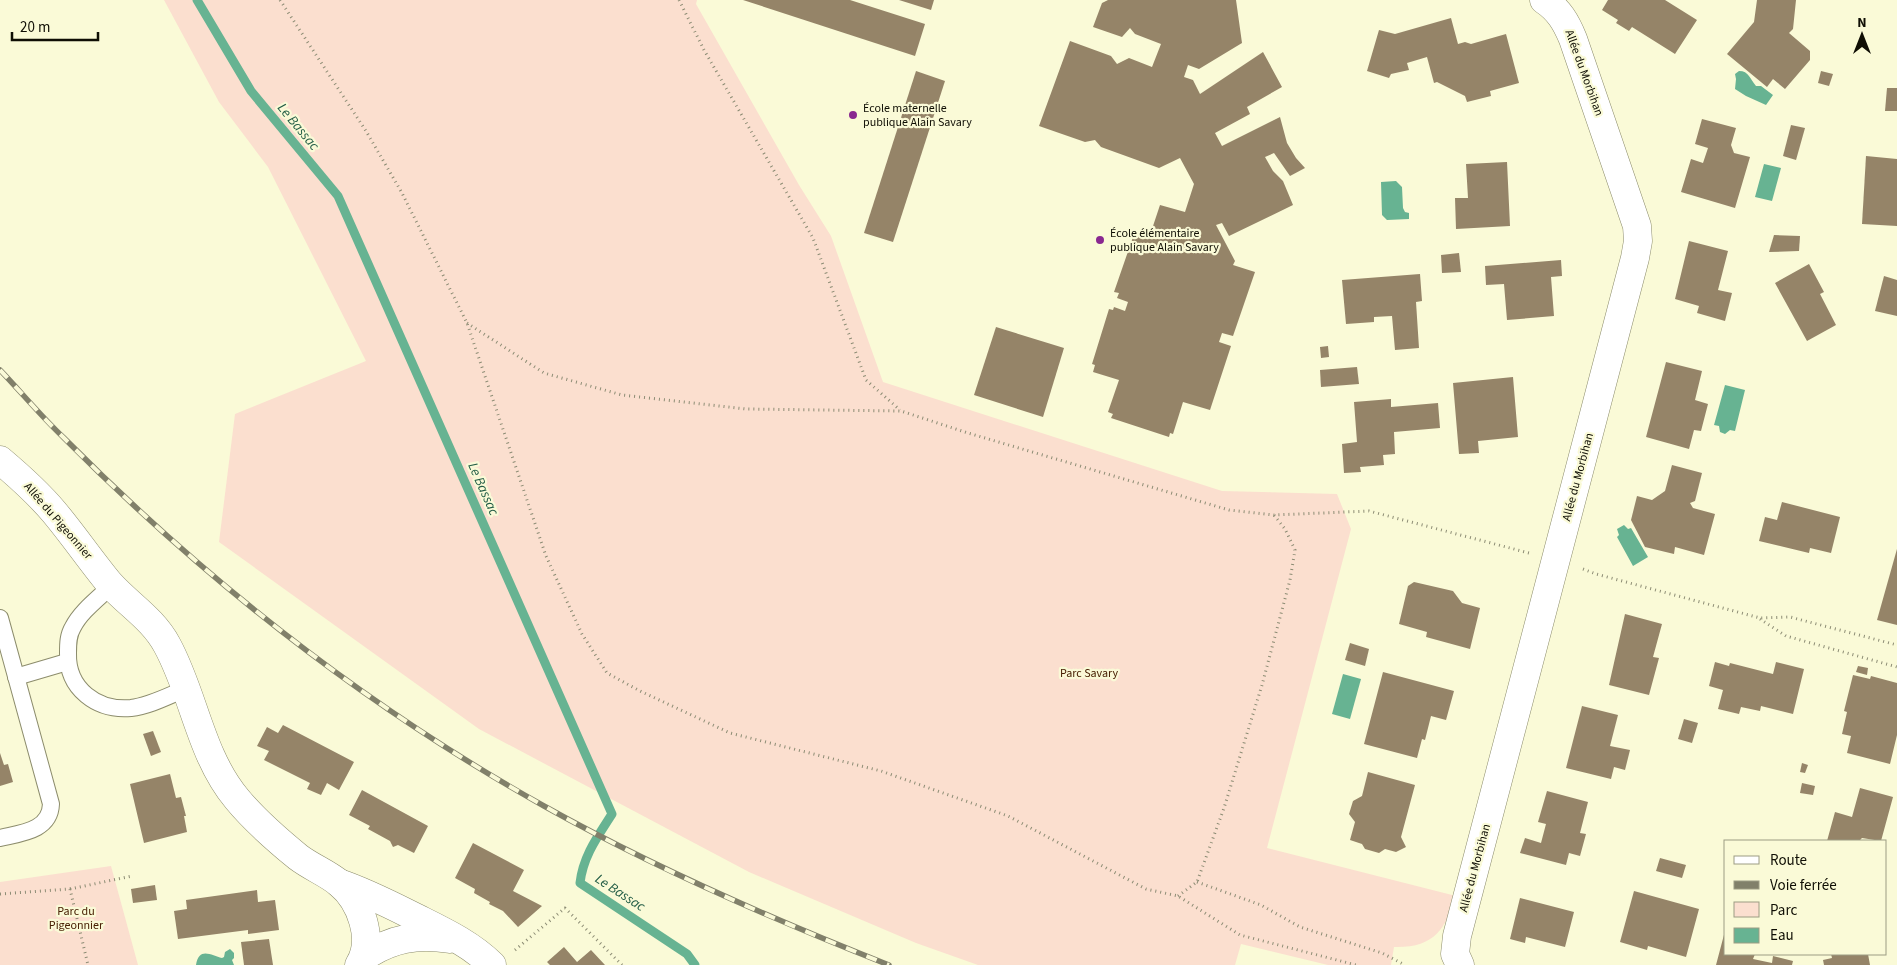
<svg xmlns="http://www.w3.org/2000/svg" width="1897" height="965" font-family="'Source Sans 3',sans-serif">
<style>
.green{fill:#fbdfcf}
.water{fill:#67b392}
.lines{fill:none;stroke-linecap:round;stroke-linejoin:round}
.stream{stroke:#67b392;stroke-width:9}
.building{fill:#958468}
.lane-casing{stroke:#8c8c6c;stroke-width:18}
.street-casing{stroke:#8c8c6c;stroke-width:29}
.path{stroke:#8c8c74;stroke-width:3;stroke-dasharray:1 4;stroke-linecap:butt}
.lane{stroke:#fff;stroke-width:16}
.street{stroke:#fff;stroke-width:28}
.rail-casing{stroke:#81806a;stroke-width:5.5}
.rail{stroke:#fafad7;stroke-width:4;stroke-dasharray:11;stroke-linecap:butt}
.poi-dot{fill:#892790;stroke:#fafad7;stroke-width:2}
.labels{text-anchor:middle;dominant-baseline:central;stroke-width:4.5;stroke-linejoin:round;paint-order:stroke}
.street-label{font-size:12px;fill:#0f0e04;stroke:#fafad7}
.poi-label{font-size:12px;fill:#0f0e04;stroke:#fafad7;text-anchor:start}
.park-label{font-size:12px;fill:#482004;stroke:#fafad7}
.water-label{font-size:14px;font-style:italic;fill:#225c45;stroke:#fafad7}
</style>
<rect width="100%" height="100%" fill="#fafad7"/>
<!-- green -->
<g class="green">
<path d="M164,0H697L696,4L799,185L831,236L883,382L1222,491L1337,494L1351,529L1267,848L1456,896C1445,930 1434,948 1394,947L1391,965H1328L1241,944L1235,965H978L916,943L749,872L479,729L219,542L235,414L366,361L268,167L219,102Z"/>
<polygon points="111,866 138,965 0,965 0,882"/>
</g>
<!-- water -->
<g class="water">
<path d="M1739,71C1749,71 1750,79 1756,86H1761L1773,95L1766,105L1746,96L1735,89L1736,79L1735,74Z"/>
<polygon points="1764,164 1781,168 1772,201 1755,197"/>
<polygon points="1396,181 1402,187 1403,208 1405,212 1409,213 1409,219 1387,220 1382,215 1381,182"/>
<polygon points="1725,385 1745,390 1735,431 1730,430 1725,434 1720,432 1719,426 1714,425"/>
<polygon points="1624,525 1628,529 1631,528 1648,557 1633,566 1617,537 1619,535 1617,529"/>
<polygon points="1343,674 1361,679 1350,719 1332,714"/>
<path d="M230,949L234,953V958L232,960L234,965H196C199,946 212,956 222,958L224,957L225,952Z"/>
</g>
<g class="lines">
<!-- stream -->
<path class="stream" d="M197,0L251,91L338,196L612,814C598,836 583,856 580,883L687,954L695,965"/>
</g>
<!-- building -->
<g class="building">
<polygon points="743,0 850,0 925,24 915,56"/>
<polygon points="899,0 934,0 931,10"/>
<polygon points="1108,0 1236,0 1242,43 1199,69 1188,65 1184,77 1193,80 1200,94 1263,52 1282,87 1247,107 1250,114 1215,133 1222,146 1280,117 1287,143 1296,158 1305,168 1290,176 1274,153 1265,157 1273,171 1283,181 1293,205 1229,236 1222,223 1216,225 1235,261 1233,265 1255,272 1233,336 1222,333 1219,342 1231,346 1210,410 1183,402 1173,434 1170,433 1169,437 1111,418 1113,414 1108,412 1119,380 1093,372 1095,365 1092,364 1109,309 1113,310 1114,307 1125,311 1128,302 1117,298 1119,293 1114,292 1133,237 1137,238 1138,234 1149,238 1160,205 1185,212 1194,184 1180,158 1159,168 1101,147 1095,140 1085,142 1039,126 1070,41 1111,56 1117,64 1129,58 1152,67 1161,44 1135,34 1130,28 1122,37 1093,27 1102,3"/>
<polygon points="1608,0 1665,0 1697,20 1675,54 1632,27 1629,31 1616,23 1618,20 1602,10"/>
<polygon points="1757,0 1796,0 1793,29 1789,33 1810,51 1810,60 1785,89 1773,79 1767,87 1727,54 1754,22"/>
<polygon points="1451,18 1458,44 1465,42 1471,44 1506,34 1519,83 1490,91 1491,96 1467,102 1465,96 1437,82 1434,83 1427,57 1407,63 1409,70 1391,74 1389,78 1367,71 1379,30 1395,34"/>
<polygon points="916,71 945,81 893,242 864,233"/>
<polygon points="1821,71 1833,74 1829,86 1818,83"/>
<polygon points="1887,88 1897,88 1897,111 1885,111"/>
<polygon points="1702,119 1736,128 1731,145 1734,153 1750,157 1735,208 1681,192 1691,159 1703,163 1708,148 1695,144"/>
<polygon points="1791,125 1805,128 1796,160 1783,156"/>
<polygon points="1866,156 1897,159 1897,226 1862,224"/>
<polygon points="1507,162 1510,226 1456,229 1455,198 1468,198 1466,164"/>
<polygon points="1774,235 1800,236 1799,251 1769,252"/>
<polygon points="1689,241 1728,251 1718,290 1732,293 1725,321 1697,313 1699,306 1675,299"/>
<polygon points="1459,253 1461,272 1442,273 1441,255"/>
<polygon points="1561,260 1562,276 1551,277 1554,316 1507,320 1504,284 1486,285 1485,266"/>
<polygon points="1809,264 1824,292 1820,294 1836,325 1807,341 1775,283"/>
<polygon points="1420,274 1422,301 1416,302 1419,348 1395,350 1392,316 1374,317 1374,322 1346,324 1342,280"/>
<polygon points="1884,276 1897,280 1897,316 1875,311"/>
<polygon points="996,327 1064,348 1043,417 974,395"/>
<polygon points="1328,346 1329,357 1321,358 1320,347"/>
<polygon points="1666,362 1702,371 1695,400 1708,404 1701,431 1694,430 1689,449 1646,437"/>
<polygon points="1357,367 1359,384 1321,387 1320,370"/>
<polygon points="1513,377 1518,437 1478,441 1479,453 1459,454 1453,383"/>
<polygon points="1391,399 1391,407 1438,403 1440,428 1394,432 1395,454 1383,455 1384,465 1360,467 1361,472 1344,473 1342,444 1357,442 1354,402"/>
<polygon points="1672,465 1702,473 1695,501 1690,503 1693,508 1715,514 1704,555 1675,547 1674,554 1645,547 1631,520 1637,496 1652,500 1665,491"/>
<polygon points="1782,502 1840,517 1831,553 1810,548 1809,553 1759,541 1765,517 1777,520"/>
<polygon points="1897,549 1897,625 1877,620"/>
<polygon points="1414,582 1453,591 1462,603 1480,608 1470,649 1426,637 1427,632 1399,624 1408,586"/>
<polygon points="1625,614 1662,624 1653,657 1659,658 1649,695 1609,685"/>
<polygon points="1350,643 1369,649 1365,666 1345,660"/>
<polygon points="1715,662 1729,666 1730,663 1773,674 1776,662 1804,669 1793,714 1761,706 1760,711 1741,707 1739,714 1718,709 1723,690 1709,686"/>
<polygon points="1858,666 1868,668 1867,675 1856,672"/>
<polygon points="1383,672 1454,691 1446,720 1431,716 1425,740 1422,739 1417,758 1364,744"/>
<polygon points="1853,675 1870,679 1871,676 1897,683 1897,735 1890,764 1847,753 1851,736 1842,734 1847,712 1844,711"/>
<polygon points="1582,706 1618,715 1610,746 1630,750 1625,770 1614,767 1611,779 1566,768"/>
<polygon points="1684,719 1698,723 1692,743 1678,739"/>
<polygon points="283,725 354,762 339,790 327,783 321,795 307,789 310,783 264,760 269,751 257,746 267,727 278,733"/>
<polygon points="153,731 161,752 151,756 143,734"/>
<polygon points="0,753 4,765 8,764 13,782 0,786"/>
<polygon points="1802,763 1808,765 1805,773 1800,772"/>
<polygon points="1368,772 1415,785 1401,837 1406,847 1396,852 1385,849 1379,853 1365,849 1362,844 1350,840 1355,822 1349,814 1353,801 1362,796"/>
<polygon points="170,774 176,798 181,797 186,816 184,816 187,832 144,843 130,784"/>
<polygon points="1802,783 1815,786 1813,795 1800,793"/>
<polygon points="1860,788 1893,797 1881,841 1862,838 1859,841 1827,841 1835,812 1852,817"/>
<polygon points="362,790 428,826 414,853 398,845 393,847 390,841 368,829 370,826 349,815"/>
<polygon points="1547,791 1588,802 1580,833 1586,834 1580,856 1569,853 1566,865 1520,853 1525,838 1541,843 1546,824 1538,822"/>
<polygon points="473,843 524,870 513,891 542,906 518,927 503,911 489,904 490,902 474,893 475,889 455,878"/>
<polygon points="1660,858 1686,865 1682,878 1656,871"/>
<polygon points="155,885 157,900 133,903 131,889"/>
<polygon points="257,890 258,902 275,900 279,930 248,934 248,930 178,939 174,911 187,909 186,900"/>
<polygon points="1634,891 1699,909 1686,957 1648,946 1647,950 1620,942"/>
<polygon points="1520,898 1574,912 1565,947 1526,937 1525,943 1510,939"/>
<polygon points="1725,931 1726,954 1755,954 1753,959 1772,963 1773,956 1793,961 1792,965 1716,965"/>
<polygon points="269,939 273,965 244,965 241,942"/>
<polygon points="564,947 577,962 591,950 605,965 550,965 547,962"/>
<polygon points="1831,954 1868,954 1870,965 1824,965 1823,960 1832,958"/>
</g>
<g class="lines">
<defs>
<g id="lane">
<path d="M112,585C99,598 81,611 73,627C68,635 68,644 68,653C67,689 97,711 131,708C149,706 168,696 185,689"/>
<path d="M0,618L51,804C50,831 21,833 0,838"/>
<polyline points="16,677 67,662"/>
</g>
<g id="street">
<path d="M0,460C19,476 38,493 54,512C74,536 91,561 110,584C129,605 153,619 167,645C194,694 200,755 237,799C255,821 276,839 298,857C311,867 327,873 339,883C361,901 375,940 359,965"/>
<path d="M339,883C366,892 391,905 417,918C443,931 471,944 492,965"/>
<path d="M364,957C392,938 417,934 450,939"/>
<path d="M1460,965L1455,954L1457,936L1635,258L1638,241L1637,226L1573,39C1566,22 1559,10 1544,0"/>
</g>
</defs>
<!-- lane casing -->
<use href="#lane" class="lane-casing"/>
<!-- street casing -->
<use href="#street" class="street-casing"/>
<!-- path -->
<g class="path">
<polyline points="280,0 366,131 402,193 467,323 546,556 582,634 607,673 640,691 730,733 881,771 1008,816 1146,889 1178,896 1240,935 1356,965"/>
<polyline points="679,0 704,50 813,238 866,380 900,410"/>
<polyline points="467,323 544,373 622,395 746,409 901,411 968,433 1229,510 1274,515 1369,511 1529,553"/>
<polyline points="1583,569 1596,574 1760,618 1790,617 1897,645"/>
<polyline points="1760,619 1786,636 1897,667"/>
<polyline points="1197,882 1261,905 1300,927 1382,953 1405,965"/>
<polyline points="70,889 132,876"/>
<polyline points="0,894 70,889 88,965"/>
<polyline points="1178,896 1197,882 1224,808 1262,685 1290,580 1295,550 1285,529 1274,515"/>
<polyline points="515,950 565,908 622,965"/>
</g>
<!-- lane -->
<use href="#lane" class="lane"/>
<!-- street -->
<use href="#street" class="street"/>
<defs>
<path id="rail" d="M0,370C21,392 41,416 63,437C206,581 367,707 544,806C655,868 772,919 889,965"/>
</defs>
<!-- rail casing -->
<use href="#rail" class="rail-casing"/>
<!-- rail -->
<use href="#rail" class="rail"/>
</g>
<!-- markers -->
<g class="poi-dot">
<circle cx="853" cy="115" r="5"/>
<circle cx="1100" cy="240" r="5"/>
</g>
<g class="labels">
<!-- street labels -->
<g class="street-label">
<text transform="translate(1584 73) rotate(70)">Allée du Morbihan</text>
<text transform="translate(1578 477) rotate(-75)">Allée du Morbihan</text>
<text transform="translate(58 521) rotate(49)">Allée du Pigeonnier</text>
<text transform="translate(1475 868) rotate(-75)">Allée du Morbihan</text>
</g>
<!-- poi labels -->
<g class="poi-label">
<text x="863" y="108">École maternelle<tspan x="863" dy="14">publique Alain Savary</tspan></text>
<text x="1110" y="233">École élémentaire<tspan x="1110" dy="14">publique Alain Savary</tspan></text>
</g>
<!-- park labels -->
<g class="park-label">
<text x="1089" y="673">Parc Savary</text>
<text x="76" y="911">Parc du<tspan x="76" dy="14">Pigeonnier</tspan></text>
</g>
<!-- water labels -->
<g class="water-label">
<text transform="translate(298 127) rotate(50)">Le Bassac</text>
<text transform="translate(483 489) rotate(66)">Le Bassac</text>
<text transform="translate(620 893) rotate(33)">Le Bassac</text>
</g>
</g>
<!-- legend -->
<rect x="1724" y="840" width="162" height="115" fill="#fafad7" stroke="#9c9c83"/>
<rect x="1734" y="856" width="25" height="8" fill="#ffffff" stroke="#9c9c83"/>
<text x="1770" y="865" font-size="15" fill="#0f0e04">Route</text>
<rect x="1734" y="881" width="25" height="8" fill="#81806a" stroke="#9c9c83"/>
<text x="1770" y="890" font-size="15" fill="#0f0e04">Voie ferrée</text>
<rect x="1734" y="902" width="25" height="15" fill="#fbdfcf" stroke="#9c9c83"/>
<text x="1770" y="915" font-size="15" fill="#0f0e04">Parc</text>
<rect x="1734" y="928" width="25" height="15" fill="#67b392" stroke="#9c9c83"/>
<text x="1770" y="940" font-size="15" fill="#0f0e04">Eau</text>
<!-- north arrow -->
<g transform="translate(1862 35)" stroke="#fafad7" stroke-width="4" paint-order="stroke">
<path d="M0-4L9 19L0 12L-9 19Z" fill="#0f0e04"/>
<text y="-8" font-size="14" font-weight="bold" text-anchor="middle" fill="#0f0e04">N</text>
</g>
<!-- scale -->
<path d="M12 32v8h86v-8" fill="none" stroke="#0f0e04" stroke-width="2.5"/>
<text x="20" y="32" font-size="15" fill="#0f0e04" stroke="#fafad7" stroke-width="4" paint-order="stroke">20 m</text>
</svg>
